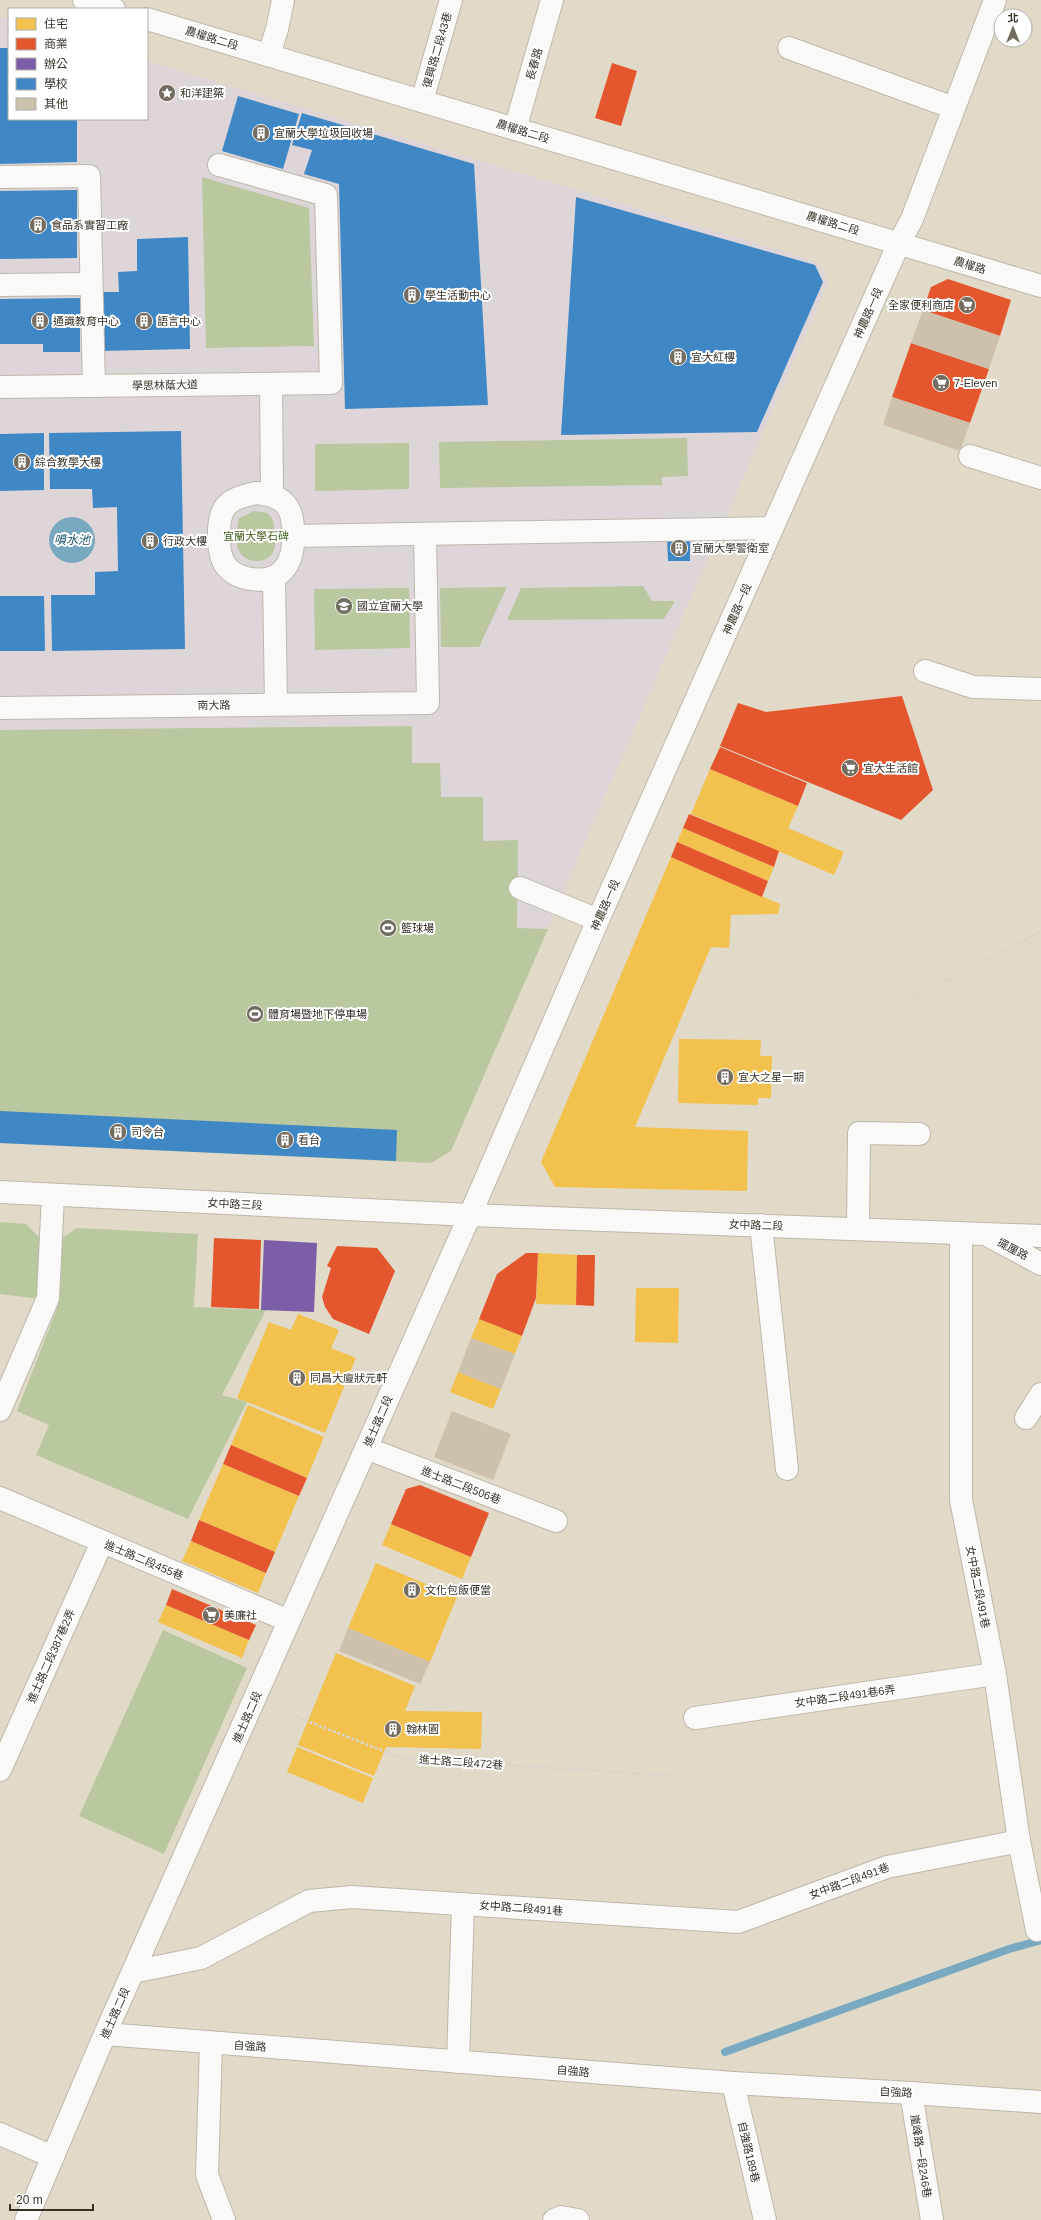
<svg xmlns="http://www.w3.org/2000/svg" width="1041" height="2220" font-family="Helvetica,'Noto Sans TC',sans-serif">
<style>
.education{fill:#ddd5d8}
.green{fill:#b9c89e}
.water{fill:#78a9c0}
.homes{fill:#f2c14e}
.shops{fill:#e4572e}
.offices{fill:#7b5ea7}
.schools{fill:#3f88c5}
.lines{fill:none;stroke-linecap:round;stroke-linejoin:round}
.stream{stroke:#78a9c0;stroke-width:8}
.building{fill:#cdc1ad}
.minor-casing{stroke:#bdb8ab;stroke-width:24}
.path{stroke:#d7d4cf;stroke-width:2.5;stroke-dasharray:3 2;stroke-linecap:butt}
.minor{stroke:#fbf9f7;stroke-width:22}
.labels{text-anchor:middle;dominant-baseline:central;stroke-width:4;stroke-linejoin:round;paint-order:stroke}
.street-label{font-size:11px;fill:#383226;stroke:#fff}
.poi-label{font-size:11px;fill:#383226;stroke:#fff;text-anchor:start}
.park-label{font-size:11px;fill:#3e5e1d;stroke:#fff}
.water-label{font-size:12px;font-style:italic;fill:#1b5571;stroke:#fff}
</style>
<rect width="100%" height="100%" fill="#e2dac8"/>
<!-- education -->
<polygon class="education" points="0,17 9,20 9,119 147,119 147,61 818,262 828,282 451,1151 431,1163 0,1143"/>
<!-- green -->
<g class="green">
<polygon points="202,177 309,208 314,346 206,348"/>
<polygon points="687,438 688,476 662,477 662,485 440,488 439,442"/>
<polygon points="409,443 409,489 315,491 315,444"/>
<path d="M254,511L267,513C275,519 274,526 274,535C275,540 276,546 274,550C269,565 245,564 239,551C235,544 237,525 239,518Z"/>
<polygon points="643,586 652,601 675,601 664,619 507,620 521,588"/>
<polygon points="507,587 479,647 441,647 440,588"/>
<polygon points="409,588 410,648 315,650 314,589"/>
<polygon points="412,726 412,763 440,763 441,797 483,797 483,841 518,840 517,928 548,929 451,1151 431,1163 0,1143 0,730"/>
<polygon points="0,1222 26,1224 40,1238 40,1299 0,1294"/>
<polygon points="77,1228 198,1234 194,1307 266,1310 222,1395 247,1402 188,1519 36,1455 49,1425 17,1411 58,1306 61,1239"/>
<polygon points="163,1630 247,1668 164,1854 79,1816"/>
</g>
<!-- water -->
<circle class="water" cx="72" cy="540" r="23"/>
<!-- homes -->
<g class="homes">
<polygon points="710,769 798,806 788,828 844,852 834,875 691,814"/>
<polygon points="683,828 774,867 768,881 677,842"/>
<polygon points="671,857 780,904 778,914 731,915 729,948 711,947 635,1127 748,1131 747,1191 555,1187 541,1162"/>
<polygon points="679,1039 761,1040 760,1056 772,1056 771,1098 758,1098 758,1105 678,1103"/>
<polygon points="538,1253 577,1255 576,1305 536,1304"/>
<polygon points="636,1288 679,1288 678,1343 635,1342"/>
<polygon points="298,1314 339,1330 331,1348 356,1358 325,1433 237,1398 269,1322 291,1330"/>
<polygon points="479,1319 522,1336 515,1354 471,1338"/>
<polygon points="458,1372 501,1389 493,1409 450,1392"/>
<polygon points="248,1405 324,1437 307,1478 231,1445"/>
<polygon points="223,1464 299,1496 275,1552 199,1520"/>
<polygon points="391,1524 471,1557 462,1579 382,1545"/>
<polygon points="191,1541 266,1573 258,1593 182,1561"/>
<polygon points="376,1563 457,1597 430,1662 348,1628"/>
<polygon points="166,1605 249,1640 242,1658 158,1622"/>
<polygon points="336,1653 415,1686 405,1711 482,1712 481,1749 386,1747 374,1776 298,1745"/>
<polygon points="297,1747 373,1778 363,1803 287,1772"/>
</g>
<!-- shops -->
<g class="shops">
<polygon points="612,63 637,71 621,126 595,118"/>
<polygon points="948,279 1011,300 1000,336 923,310 931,287"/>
<polygon points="911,343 989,369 970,423 892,397"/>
<polygon points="902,696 933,790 901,820 720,746 738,703 766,712"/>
<polygon points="720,747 807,783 798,806 710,769"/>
<polygon points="689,814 779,851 774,867 683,828"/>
<polygon points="677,842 768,881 762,897 671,857"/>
<polygon points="214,1238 261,1240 259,1309 211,1307"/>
<polygon points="337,1246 377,1248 395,1271 369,1334 333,1319 325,1307 322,1297 331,1268 327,1266"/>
<polygon points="526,1253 538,1253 536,1298 522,1336 479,1319 497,1274"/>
<polygon points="577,1255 595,1255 594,1306 576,1305"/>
<polygon points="231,1445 307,1478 299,1496 223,1464"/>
<polygon points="420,1485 489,1513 471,1557 391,1524 406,1489"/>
<polygon points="199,1520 275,1552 266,1573 191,1541"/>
<polygon points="172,1589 256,1625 249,1640 166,1605"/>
</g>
<!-- offices -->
<polygon class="offices" points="264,1240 317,1243 314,1312 261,1310"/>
<!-- schools -->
<g class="schools">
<polygon points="0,48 9,48 9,119 77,119 77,162 0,164"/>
<polygon points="238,96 299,114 283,169 222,151"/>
<polygon points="302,113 474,164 488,405 345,409 339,184 304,174 312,150 292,145"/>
<polygon points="77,190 77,258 0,259 0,191"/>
<polygon points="576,197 815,265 823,282 757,432 561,435"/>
<polygon points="188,237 190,349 100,351 99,292 119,292 118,272 137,271 137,239"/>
<polygon points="80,298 80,352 43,352 43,344 0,344 0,299"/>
<polygon points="181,431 185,649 52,651 51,595 95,595 95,572 118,571 117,507 93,508 92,489 50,489 49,433"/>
<polygon points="44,433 44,490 0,491 0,434"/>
<polygon points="690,535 690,561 668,561 667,536"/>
<polygon points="0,596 44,596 45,651 0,651"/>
<polygon points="0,1111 397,1130 396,1161 0,1143"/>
</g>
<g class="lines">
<!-- stream -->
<polyline class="stream" points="725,2052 1009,1949 1041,1940"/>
</g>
<!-- building -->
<g class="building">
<polygon points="923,310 1000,336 989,369 911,343"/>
<polygon points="892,397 970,423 960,451 883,425"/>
<polygon points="471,1338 515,1354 501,1389 458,1372"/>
<polygon points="452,1411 511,1434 493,1480 434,1457"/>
<polygon points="348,1628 430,1662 420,1684 339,1651"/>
</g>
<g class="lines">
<defs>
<g id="minor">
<polyline points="84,0 114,9"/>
<polyline points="147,19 1041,286"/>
<polyline points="789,48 954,108"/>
<polyline points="269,55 277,29 283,0"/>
<polyline points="422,101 451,0"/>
<polyline points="515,129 552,0"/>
<polyline points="0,177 89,176 94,386"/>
<polyline points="0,285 91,284"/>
<polyline points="271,384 272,495"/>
<polyline points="0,387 331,383 326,195 219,165"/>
<polyline points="970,456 1041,478"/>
<path d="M256,493C267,494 279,496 286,505C292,512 293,522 293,531C295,563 282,586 246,578C237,576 227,570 223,561C219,551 219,544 219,534C219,504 229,499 256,493Z"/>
<polyline points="293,536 772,528"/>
<polyline points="274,578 276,704"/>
<polyline points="925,671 973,687 1041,689"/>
<polyline points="0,708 428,703 425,534"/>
<polyline points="520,888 598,920"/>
<polyline points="0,1192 470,1215 1041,1236"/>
<polyline points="761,1225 787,1469"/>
<polyline points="858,1229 859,1133 919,1134"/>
<polyline points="961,1233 961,1500 995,1674 1019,1841 1037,1930"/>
<polyline points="989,1236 1041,1264"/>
<polyline points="0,1410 48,1298 53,1196"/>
<polyline points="1026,1418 1041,1394"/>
<polyline points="366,1448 556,1521"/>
<polyline points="0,1498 289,1621"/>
<polyline points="695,1718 995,1674"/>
<polyline points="0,1770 102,1542"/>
<polyline points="133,1972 201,1958 309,1901 352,1897 738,1922 887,1867 1019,1841"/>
<polyline points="105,2034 733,2083 911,2093 1041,2102"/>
<polyline points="211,2043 207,2175 224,2220"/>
<polyline points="458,2062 463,1904"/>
<polyline points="733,2083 765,2220"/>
<polyline points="911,2093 932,2220"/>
<polyline points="0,2134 53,2157"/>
<polyline points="26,2220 105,2034 470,1215 598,920 899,243 912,219 995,0"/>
<polyline points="554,2220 561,2217 578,2220"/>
</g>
</defs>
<!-- minor casing -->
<use href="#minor" class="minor-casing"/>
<!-- path -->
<g class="path">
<polyline points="0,510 2,510"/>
<polyline points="913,998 1041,932"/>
<polyline points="277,1709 401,1758 678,1776"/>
</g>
<!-- minor -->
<use href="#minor" class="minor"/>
</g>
<!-- icons -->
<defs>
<symbol id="sight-disc" viewBox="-11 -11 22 22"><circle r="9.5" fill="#746d5f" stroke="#fff"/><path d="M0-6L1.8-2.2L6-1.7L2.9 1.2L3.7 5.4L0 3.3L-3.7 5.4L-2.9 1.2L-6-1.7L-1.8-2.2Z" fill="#fff"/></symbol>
<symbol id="building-disc" viewBox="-11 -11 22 22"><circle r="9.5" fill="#746d5f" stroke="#fff"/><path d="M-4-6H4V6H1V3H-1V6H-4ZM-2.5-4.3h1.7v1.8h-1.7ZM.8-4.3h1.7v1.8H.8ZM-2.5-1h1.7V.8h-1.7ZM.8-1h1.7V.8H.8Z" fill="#fff"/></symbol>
<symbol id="supermarket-disc" viewBox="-11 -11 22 22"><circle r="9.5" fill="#746d5f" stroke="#fff"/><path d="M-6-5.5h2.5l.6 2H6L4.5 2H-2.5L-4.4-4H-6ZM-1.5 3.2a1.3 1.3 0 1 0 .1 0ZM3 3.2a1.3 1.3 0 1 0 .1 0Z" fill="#fff"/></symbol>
<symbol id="university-disc" viewBox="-11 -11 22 22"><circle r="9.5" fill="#746d5f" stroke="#fff"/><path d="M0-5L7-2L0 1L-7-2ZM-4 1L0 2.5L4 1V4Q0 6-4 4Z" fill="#fff"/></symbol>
<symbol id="stadium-disc" viewBox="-11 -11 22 22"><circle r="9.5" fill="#746d5f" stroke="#fff"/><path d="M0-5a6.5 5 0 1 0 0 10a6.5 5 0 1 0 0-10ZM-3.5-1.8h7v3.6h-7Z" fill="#fff"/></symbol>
</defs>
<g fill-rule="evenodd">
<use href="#sight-disc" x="157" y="83" width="20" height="20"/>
<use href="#building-disc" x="251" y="123" width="20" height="20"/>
<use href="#building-disc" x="28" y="215" width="20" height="20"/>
<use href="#building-disc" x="402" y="285" width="20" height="20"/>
<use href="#supermarket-disc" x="957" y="295" width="20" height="20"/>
<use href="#building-disc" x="30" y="311" width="20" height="20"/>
<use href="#building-disc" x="134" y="311" width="20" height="20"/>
<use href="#building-disc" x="668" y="347" width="20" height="20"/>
<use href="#supermarket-disc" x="931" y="373" width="20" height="20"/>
<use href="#building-disc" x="12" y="452" width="20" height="20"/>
<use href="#building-disc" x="140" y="531" width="20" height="20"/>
<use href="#building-disc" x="669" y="538" width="20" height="20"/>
<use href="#university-disc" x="334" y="596" width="20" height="20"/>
<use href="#supermarket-disc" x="840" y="758" width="20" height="20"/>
<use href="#stadium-disc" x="378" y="918" width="20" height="20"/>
<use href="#stadium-disc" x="245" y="1004" width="20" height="20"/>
<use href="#building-disc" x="715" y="1067" width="20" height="20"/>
<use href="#building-disc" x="108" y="1122" width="20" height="20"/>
<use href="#building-disc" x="275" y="1130" width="20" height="20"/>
<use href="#building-disc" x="287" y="1368" width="20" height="20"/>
<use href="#building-disc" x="402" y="1580" width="20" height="20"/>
<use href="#supermarket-disc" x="201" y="1605" width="20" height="20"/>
<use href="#building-disc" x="383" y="1719" width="20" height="20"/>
</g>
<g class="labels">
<!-- street labels -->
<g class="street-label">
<text transform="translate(212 38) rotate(17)">農權路二段</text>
<text transform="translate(437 50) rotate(-74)">復興路二段43巷</text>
<text transform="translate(534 64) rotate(-74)">長春路</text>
<text transform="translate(523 131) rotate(17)">農權路二段</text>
<text transform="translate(833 223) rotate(17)">農權路二段</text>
<text transform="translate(970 265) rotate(17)">農權路</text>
<text transform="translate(868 313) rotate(-66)">神農路一段</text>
<text transform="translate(165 385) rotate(-1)">學思林蔭大道</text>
<text transform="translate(737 609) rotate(-66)">神農路一段</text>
<text transform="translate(214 705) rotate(-1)">南大路</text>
<text transform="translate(605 905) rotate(-66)">神農路一段</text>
<text transform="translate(235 1204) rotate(3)">女中路三段</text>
<text transform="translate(756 1225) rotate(2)">女中路二段</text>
<text transform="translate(1013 1249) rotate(28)">擺厘路</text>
<text transform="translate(378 1421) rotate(-66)">進士路二段</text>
<text transform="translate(461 1485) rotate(21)">進士路二段506巷</text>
<text transform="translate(144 1560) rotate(23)">進士路二段455巷</text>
<text transform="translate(978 1587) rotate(79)">女中路二段491巷</text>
<text transform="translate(51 1656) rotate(-66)">進士路二段387巷2弄</text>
<text transform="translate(845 1696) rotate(-8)">女中路二段491巷6弄</text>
<text transform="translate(247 1717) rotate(-66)">進士路二段</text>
<text transform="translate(461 1762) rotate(4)">進士路二段472巷</text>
<text transform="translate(849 1881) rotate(-20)">女中路二段491巷</text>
<text transform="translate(521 1908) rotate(4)">女中路二段491巷</text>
<text transform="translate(115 2013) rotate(-66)">進士路二段</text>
<text transform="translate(250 2046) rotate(4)">自強路</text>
<text transform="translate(573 2071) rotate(5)">自強路</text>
<text transform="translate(896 2092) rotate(3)">自強路</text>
<text transform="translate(749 2152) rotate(77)">自強路189巷</text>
<text transform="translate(921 2156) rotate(81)">嵐峰路一段246巷</text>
</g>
<!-- poi labels -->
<g class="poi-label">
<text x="180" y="93">和洋建築</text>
<text x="274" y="133">宜蘭大學垃圾回收場</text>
<text x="51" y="225">食品系實習工廠</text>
<text x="425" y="295">學生活動中心</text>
<text x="954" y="305" text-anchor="end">全家便利商店</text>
<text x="53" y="321">通識教育中心</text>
<text x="157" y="321">語言中心</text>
<text x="691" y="357">宜大紅樓</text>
<text x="954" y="383">7-Eleven</text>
<text x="35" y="462">綜合教學大樓</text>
<text x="163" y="541">行政大樓</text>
<text x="692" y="548">宜蘭大學警衛室</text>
<text x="357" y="606">國立宜蘭大學</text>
<text x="863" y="768">宜大生活館</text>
<text x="401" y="928">籃球場</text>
<text x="268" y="1014">體育場暨地下停車場</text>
<text x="738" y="1077">宜大之星一期</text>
<text x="131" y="1132">司令台</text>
<text x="298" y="1140">看台</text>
<text x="310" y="1378">同昌大廈狀元軒</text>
<text x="425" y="1590">文化包飯便當</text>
<text x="224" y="1615">美廉社</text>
<text x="406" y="1729">翰林園</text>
</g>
<!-- park labels -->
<g class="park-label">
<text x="256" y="536">宜蘭大學石碑</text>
</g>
<!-- water labels -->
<g class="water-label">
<text x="72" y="540">噴水池</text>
</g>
</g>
<!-- legend -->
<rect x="8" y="8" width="140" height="112" fill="#ffffff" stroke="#afada8"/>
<rect x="16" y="18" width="20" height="12" fill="#f2c14e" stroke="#afada8"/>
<text x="44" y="28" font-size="12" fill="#383226">住宅</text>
<rect x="16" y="38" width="20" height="12" fill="#e4572e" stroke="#afada8"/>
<text x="44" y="48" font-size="12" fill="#383226">商業</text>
<rect x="16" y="58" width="20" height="12" fill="#7b5ea7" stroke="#afada8"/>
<text x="44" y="68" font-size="12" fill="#383226">辦公</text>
<rect x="16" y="78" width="20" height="12" fill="#3f88c5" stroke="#afada8"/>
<text x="44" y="88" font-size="12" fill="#383226">學校</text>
<rect x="16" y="98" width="20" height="12" fill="#cdc1ad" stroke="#afada8"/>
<text x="44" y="108" font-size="12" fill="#383226">其他</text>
<!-- north arrow -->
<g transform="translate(1013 28)"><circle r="19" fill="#ffffff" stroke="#afada8"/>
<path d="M0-3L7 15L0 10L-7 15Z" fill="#746d5f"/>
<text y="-6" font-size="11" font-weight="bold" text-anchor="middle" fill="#383226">北</text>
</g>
<!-- scale -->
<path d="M10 2204v6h83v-6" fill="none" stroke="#383226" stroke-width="2"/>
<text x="16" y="2204" font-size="12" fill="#383226" stroke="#ffffff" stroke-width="3" paint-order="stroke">20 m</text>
</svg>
